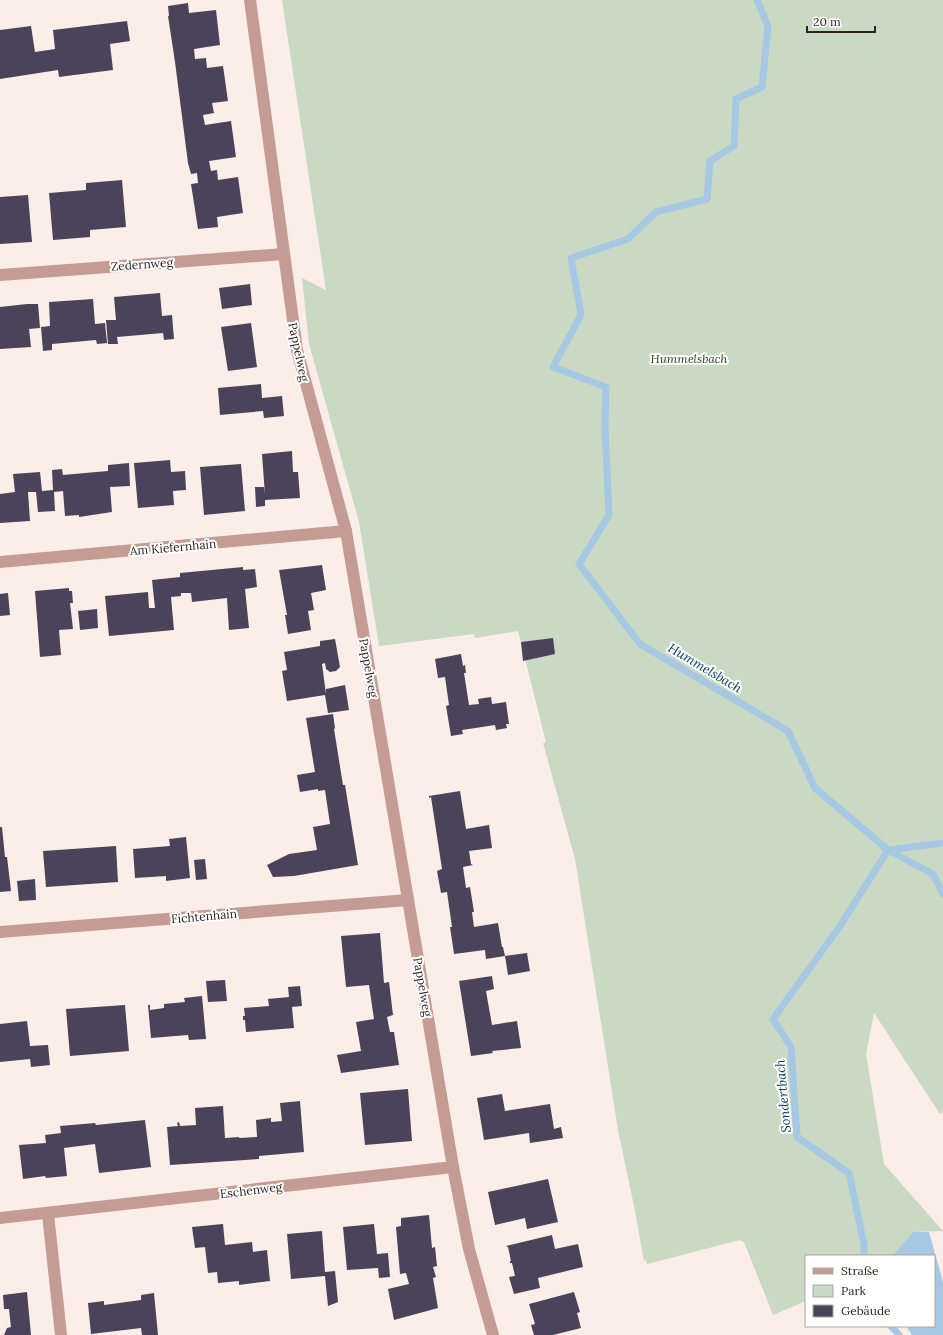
<svg xmlns="http://www.w3.org/2000/svg" width="943" height="1335" font-family="Lora,serif">
<style>
.green{fill:#cad9c3}
.water{fill:#a7c8e2}
.lines{fill:none;stroke-linecap:round;stroke-linejoin:round}
.stream{stroke:#a7c8e2;stroke-width:7}
.building{fill:#4a435a}
.street{stroke:#c59c94;stroke-width:12}
.labels{text-anchor:middle;dominant-baseline:central;stroke-width:4;stroke-linejoin:round;paint-order:stroke}
.street-label{font-size:12px;fill:#2f231e;stroke:#fff}
.park-label{font-size:12px;font-style:italic;fill:#284414;stroke:#fff}
.water-label{font-size:13px;font-style:italic;fill:#013f61;stroke:#fff}
</style>
<rect width="100%" height="100%" fill="#fbeee8"/>
<!-- green -->
<polygon class="green" points="282,0 943,0 943,1112 940,1114 874,1013 866,1054 884,1164 943,1231 913,1232 892,1256 806,1256 806,1301 773,1315 744,1242 740,1240 647,1264 646,1260 644,1261 634,1206 618,1130 575,859 543,743 546,742 518,631 475,638 474,634 379,646 359,522 309,344 302,278 326,290"/>
<!-- water -->
<polygon class="water" points="913,1232 929,1232 943,1282 943,1335 912,1335 906,1326 934,1326 934,1256 892,1256"/>
<g class="lines">
<!-- stream -->
<g class="stream">
<polyline points="757,0 768,26 762,87 736,99 734,146 710,161 707,199 656,212 628,239 571,258 581,315 553,367 606,387 605,427 609,515 579,564 640,644 788,731 815,788 888,850 933,874 943,894"/>
<polyline points="864,1256 864,1244 849,1173 797,1137 791,1047 773,1019 840,926 888,850 943,843"/>
<polyline points="891,1326 899,1335"/>
</g>
</g>
<!-- building -->
<g class="building">
<polygon points="188,3 189,13 216,10 220,45 194,49 195,59 206,58 207,68 223,66 228,101 212,103 214,113 203,115 205,125 231,121 236,157 209,161 211,171 217,170 218,180 238,177 243,213 217,217 218,227 198,229 191,184 198,183 197,173 191,174 188,163 175,62 168,16 169,16 168,6"/>
<polygon points="127,21 130,41 110,44 113,70 59,77 58,70 0,79 0,30 31,26 35,52 55,49 53,30"/>
<polygon points="122,180 126,227 90,230 90,237 53,240 49,193 86,190 86,183"/>
<polygon points="28,195 32,242 0,244 0,197"/>
<polygon points="250,284 252,305 222,309 219,288"/>
<polygon points="160,293 162,316 172,315 174,339 164,340 163,333 117,337 118,344 108,344 106,320 116,320 114,297"/>
<polygon points="93,299 95,324 105,323 107,343 97,344 96,340 52,344 52,350 43,351 41,327 50,326 49,302"/>
<polygon points="27,304 38,304 40,328 29,329 31,347 0,349 0,307"/>
<polygon points="251,323 257,367 228,371 221,327"/>
<polygon points="261,384 262,398 282,396 284,416 264,418 263,411 220,415 218,388"/>
<polygon points="292,451 293,472 298,472 300,498 265,500 265,506 256,507 255,487 264,487 265,495 262,454"/>
<polygon points="170,460 171,472 185,471 186,490 173,491 174,505 138,508 134,463"/>
<polygon points="129,463 130,486 110,487 112,512 79,517 79,515 65,516 63,491 54,492 55,511 38,512 36,492 28,492 30,521 0,523 0,494 15,492 13,474 40,472 42,491 53,490 52,470 62,469 63,475 85,473 108,471 108,465"/>
<polygon points="241,464 245,511 204,515 200,467"/>
<polygon points="322,565 326,590 311,593 314,610 308,611 311,630 288,634 285,615 287,615 279,570"/>
<polygon points="243,567 243,570 255,569 257,587 245,589 249,628 229,630 227,598 192,602 191,593 181,593 181,596 171,597 174,630 109,636 105,596 148,592 149,608 155,608 152,580 180,577 180,573"/>
<polygon points="69,588 69,591 72,591 73,603 70,603 73,629 59,630 61,655 40,657 35,591"/>
<polygon points="8,593 10,615 0,616 0,594"/>
<polygon points="97,609 98,628 80,630 78,611"/>
<polygon points="553,638 555,654 523,661 521,642"/>
<polygon points="335,639 340,667 336,671 330,672 326,669 325,663 322,664 326,694 326,689 345,685 349,710 328,713 325,695 287,701 282,671 287,670 284,652 320,646 320,641"/>
<polygon points="461,654 463,666 465,665 466,673 464,673 469,705 479,704 478,699 491,697 492,704 506,702 509,724 506,724 507,728 496,730 495,725 462,730 463,734 451,736 446,706 449,705 445,677 438,678 435,659"/>
<polygon points="333,714 335,728 334,729 343,785 345,785 358,865 294,876 273,877 267,865 289,854 317,850 313,827 330,824 325,790 318,791 318,789 300,792 297,775 315,772 306,718"/>
<polygon points="460,791 466,829 489,825 492,848 469,851 471,864 473,865 463,867 466,888 470,887 474,912 472,912 474,927 498,923 502,947 503,947 505,956 486,959 485,950 454,954 450,927 452,927 447,892 441,893 437,871 442,869 431,797 429,798 429,796"/>
<polygon points="0,827 2,827 5,857 7,857 11,891 0,892"/>
<polygon points="186,837 190,878 166,881 166,876 135,878 133,849 170,846 169,839"/>
<polygon points="116,846 118,882 46,887 43,851"/>
<polygon points="205,859 207,879 196,880 194,860"/>
<polygon points="35,879 36,900 19,901 17,881"/>
<polygon points="380,933 384,983 389,982 393,1015 387,1017 390,1032 394,1032 399,1065 341,1073 337,1055 361,1051 356,1022 374,1019 369,985 346,987 341,936"/>
<polygon points="527,953 530,971 508,975 505,956"/>
<polygon points="492,976 494,989 486,991 492,1025 517,1021 521,1048 492,1051 493,1053 471,1056 459,981"/>
<polygon points="225,980 227,1001 208,1002 206,981"/>
<polygon points="300,986 302,1006 292,1007 294,1028 246,1032 245,1020 243,1020 243,1016 245,1016 244,1008 269,1006 268,999 289,997 288,987"/>
<polygon points="202,996 206,1039 189,1040 188,1035 151,1038 148,1005 150,1005 150,1010 164,1008 164,1004 185,1002 184,998"/>
<polygon points="125,1005 129,1051 70,1056 66,1009"/>
<polygon points="27,1021 30,1046 48,1045 50,1065 31,1067 30,1059 0,1062 0,1024"/>
<polygon points="408,1089 412,1141 365,1145 360,1093"/>
<polygon points="502,1094 505,1111 550,1104 554,1129 561,1127 563,1138 530,1143 529,1133 484,1140 477,1098"/>
<polygon points="300,1101 304,1152 259,1156 259,1159 170,1165 167,1127 178,1126 177,1123 179,1122 180,1126 196,1125 195,1108 223,1106 225,1138 239,1137 239,1138 257,1137 256,1120 271,1118 271,1122 282,1121 280,1103"/>
<polygon points="145,1120 151,1167 99,1173 95,1144 64,1148 67,1176 46,1178 45,1176 23,1179 19,1145 46,1143 45,1135 61,1133 60,1126 95,1123 96,1125"/>
<polygon points="548,1179 558,1222 527,1229 525,1218 495,1225 488,1192"/>
<polygon points="429,1215 432,1248 435,1247 437,1266 433,1267 436,1277 433,1278 438,1308 394,1320 388,1289 409,1284 406,1273 400,1274 396,1227 401,1226 401,1218"/>
<polygon points="223,1224 225,1245 252,1242 253,1252 267,1250 270,1281 239,1285 239,1281 218,1283 217,1272 208,1273 205,1247 195,1248 192,1227"/>
<polygon points="374,1224 377,1254 388,1253 390,1277 379,1278 378,1268 347,1270 343,1227"/>
<polygon points="322,1231 325,1272 335,1271 338,1302 328,1306 325,1276 291,1279 287,1234"/>
<polygon points="552,1235 555,1249 578,1244 583,1267 538,1278 540,1288 514,1294 509,1277 515,1276 512,1263 510,1263 510,1261 511,1261 508,1247 506,1246"/>
<polygon points="27,1292 31,1335 4,1335 7,1328 11,1327 9,1309 4,1309 3,1295"/>
<polygon points="574,1292 580,1312 577,1313 581,1328 553,1335 534,1335 531,1325 535,1324 529,1304"/>
<polygon points="154,1293 158,1335 142,1335 141,1328 91,1334 88,1303 104,1301 104,1305 141,1300 141,1295"/>
</g>
<g class="lines">
<!-- street -->
<g class="street">
<polyline points="250,0 297,350 346,531 453,1167 469,1249 493,1335"/>
<polyline points="0,275 284,254"/>
<polyline points="0,562 346,531"/>
<polyline points="0,932 408,900"/>
<polyline points="48,1214 61,1335"/>
<polyline points="0,1218 453,1167"/>
</g>
</g>
<g class="labels">
<!-- street labels -->
<g class="street-label">
<text transform="translate(142 264) rotate(-4)">Zedernweg</text>
<text transform="translate(299 352) rotate(78)">Pappelweg</text>
<text transform="translate(173 547) rotate(-5)">Am Kiefernhain</text>
<text transform="translate(369 668) rotate(80)">Pappelweg</text>
<text transform="translate(204 916) rotate(-5)">Fichtenhain</text>
<text transform="translate(423 987) rotate(80)">Pappelweg</text>
<text transform="translate(251 1190) rotate(-7)">Eschenweg</text>
</g>
<!-- park labels -->
<g class="park-label">
<text x="689" y="358">Hummelsbach</text>
</g>
<!-- water labels -->
<g class="water-label">
<text transform="translate(705 668) rotate(31)">Hummelsbach</text>
<text transform="translate(783 1096) rotate(-95)">Sondertbach</text>
</g>
</g>
<!-- legend -->
<rect x="805" y="1255" width="130" height="72" fill="#ffffff" stroke="#aca7a5"/>
<rect x="813" y="1268" width="20" height="6" fill="#c59c94" stroke="#aca7a5"/>
<text x="841" y="1275" font-size="12" fill="#2f231e">Straße</text>
<rect x="813" y="1285" width="20" height="12" fill="#cad9c3" stroke="#aca7a5"/>
<text x="841" y="1295" font-size="12" fill="#2f231e">Park</text>
<rect x="813" y="1305" width="20" height="12" fill="#4a435a" stroke="#aca7a5"/>
<text x="841" y="1315" font-size="12" fill="#2f231e">Gebäude</text>
<!-- scale -->
<path d="M807 26v6h68v-6" fill="none" stroke="#2f231e" stroke-width="2"/>
<text x="813" y="26" font-size="12" fill="#2f231e" stroke="#ffffff" stroke-width="3" paint-order="stroke">20 m</text>
</svg>
